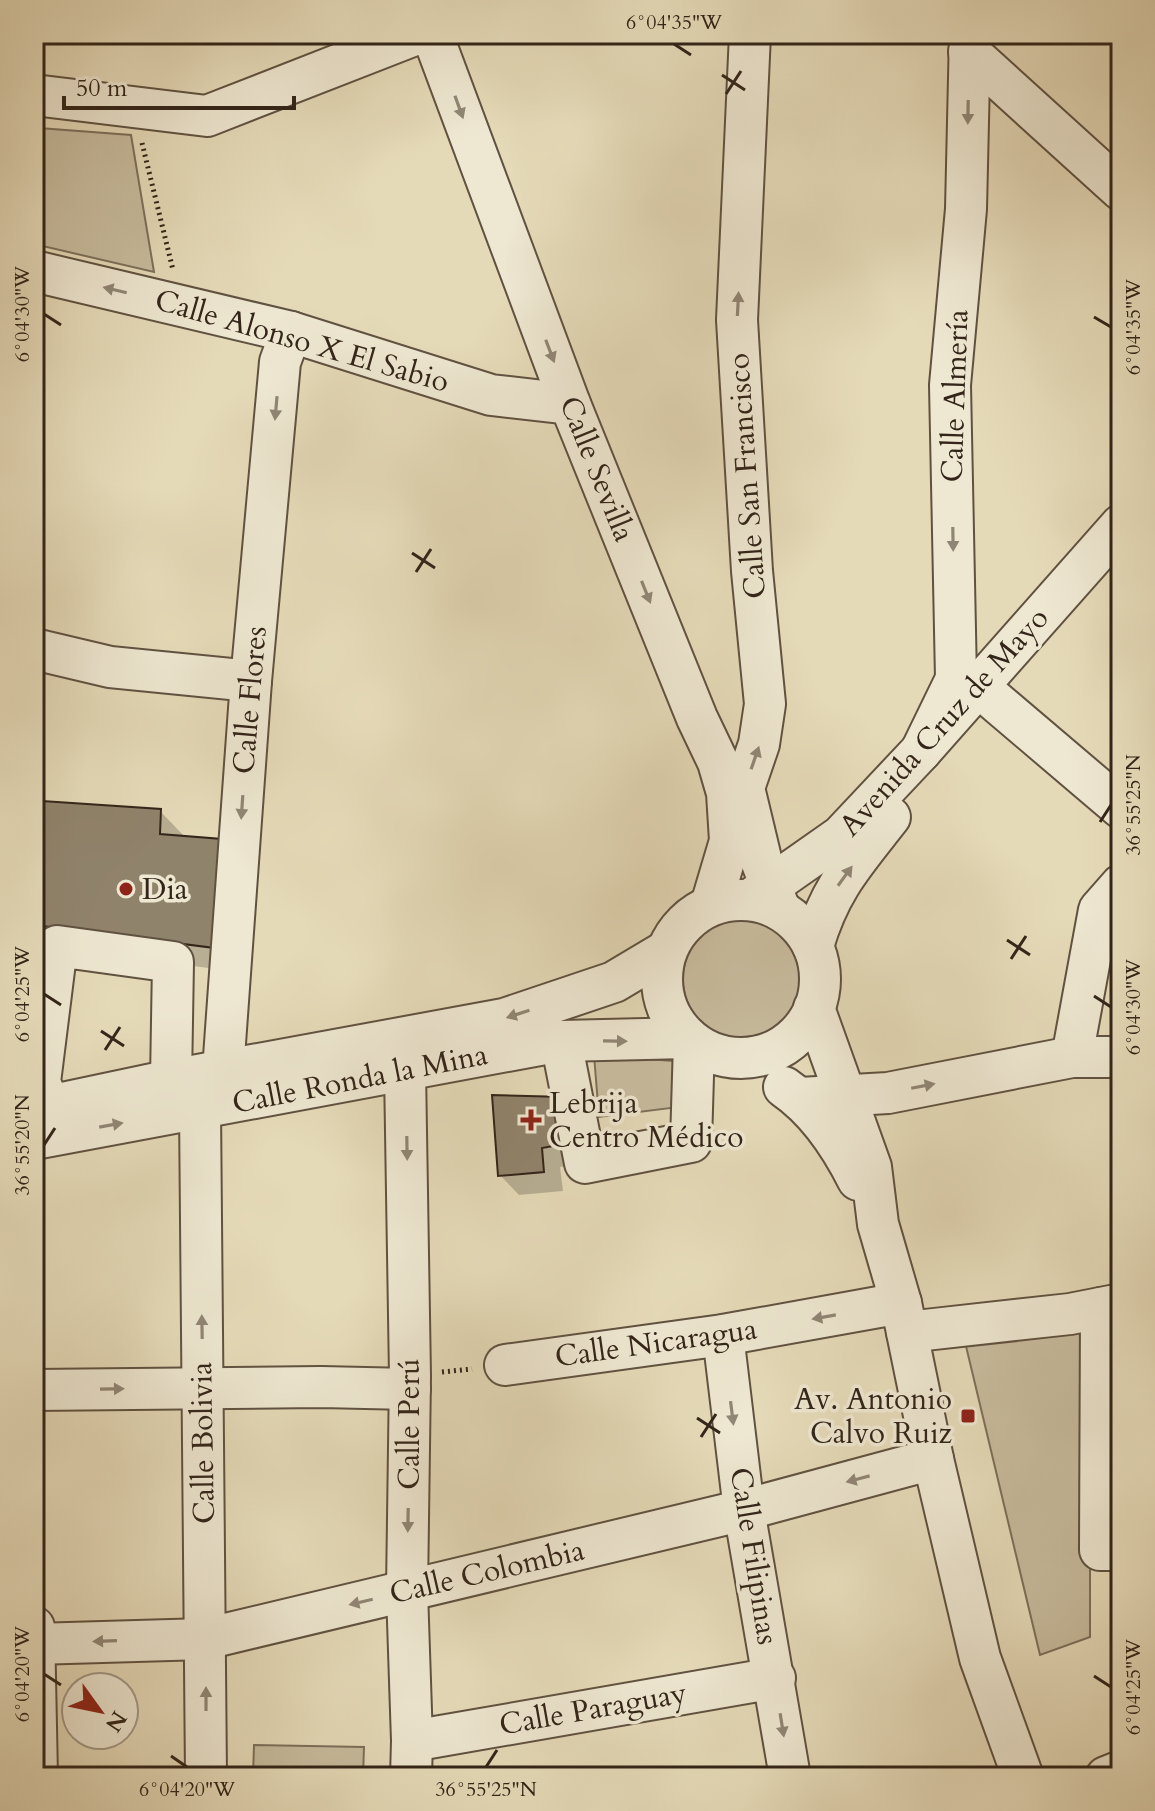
<svg xmlns="http://www.w3.org/2000/svg" width="1155" height="1811" font-family="Cardo,serif">
<style>
.green{fill:#c7bb9d;stroke:#7d705b;stroke-width:2}
.shadow{fill:#0003}
.building{fill:#90836c;stroke:#332519;stroke-width:2}
.lines{fill:none;stroke-linecap:round;stroke-linejoin:round}
.minor-casing{stroke:#605241;stroke-width:44}
.path{stroke:#332519;stroke-width:5;stroke-dasharray:2 4;stroke-linecap:butt}
.minor{stroke:#eee7d1;stroke-width:40}
.oneway{fill:#908675}
.ticks{fill:none;stroke:#332519;stroke-width:3}
.poi-dot{fill:#8f2418;stroke:#eee7d1;stroke-width:3}
.labels{text-anchor:middle;dominant-baseline:central;stroke-width:7;stroke-linejoin:round;paint-order:stroke}
.street-label{font-size:30px;fill:#332519;stroke:#eee7d1}
.poi-label{font-size:30px;fill:#332519;stroke:#eee7d1;text-anchor:start}
.neatline{fill:none;stroke:#332519;stroke-width:3}
.ticks-label{font-size:20px;text-anchor:middle;fill:#332519}
</style>
<rect width="100%" height="100%" fill="#e5dab8"/>
<filter id="stains"><feTurbulence type="fractalNoise" baseFrequency=".0025" numOctaves="4"/><feColorMatrix values="0 0 0 0 .2 0 0 0 0 .09 0 0 0 0 .02 0 0 0 .5 -.17"/></filter>
<radialGradient id="worn" r=".72"><stop offset=".6" stop-color="#630" stop-opacity="0"/><stop offset="1" stop-color="#630" stop-opacity=".3"/></radialGradient>
<!-- green -->
<g class="green">
<polygon points="39,128 131,135 154,272 34,244 34,172"/>
<circle cx="743" cy="979" r="60"/>
<polygon points="594,1055 674,1061 679,1107 599,1117"/>
<polygon points="1090,1323 1090,1637 1040,1655 965,1342"/>
<polygon points="254,1745 364,1747 363,1777 253,1777"/>
</g>
<!-- shadow -->
<g class="shadow">
<polygon points="160,811 185,837 240,972 51,948 34,931 34,866"/>
<polygon points="495,1097 589,1162 560,1167 563,1191 519,1195 500,1175"/>
</g>
<!-- building -->
<g class="building">
<polygon points="42,801 161,809 160,834 222,839 215,948 34,925 34,853"/>
<polygon points="492,1095 565,1097 570,1143 542,1148 544,1172 498,1176"/>
</g>
<g class="lines">
<defs>
<g id="minor">
<polyline points="432,34 570,404 697,718 718,762 727,793 730,841 711,905"/>
<polyline points="750,34 737,320 752,571 765,704 759,744 744,788 762,863 780,910"/>
<polyline points="969,52 1121,190"/>
<polyline points="34,95 207,116 417,34"/>
<polyline points="34,271 291,332 491,395 570,404"/>
<polyline points="34,649 110,667 251,681"/>
<polyline points="994,700 1121,808"/>
<polyline points="921,751 956,679 950,385 966,209 970,34"/>
<polyline points="751,899 841,836 921,751 1121,525"/>
<circle cx="741" cy="979" r="79"/>
<path d="M813,946C830,888 854,863 890,817"/>
<polyline points="814,1008 871,1167 878,1224 901,1303 933,1459 980,1658 1023,1777"/>
<polyline points="561,1041 585,1163 691,1142 694,1043"/>
<polyline points="1072,1057 1099,910 1121,885"/>
<polyline points="405,1070 410,1376 407,1591 412,1741 411,1777"/>
<polyline points="223,1071 251,681 280,362 291,332"/>
<path d="M784,1087C816,1109 841,1146 858,1180"/>
<polyline points="800,1098 888,1093 1072,1057 1121,1057"/>
<polyline points="49,1105 40,1082 57,946 173,962 171,1080"/>
<polyline points="34,1109 171,1080 504,1019 614,982 666,951"/>
<polyline points="200,1109 206,1777"/>
<polyline points="34,1139 561,1041 688,1038"/>
<polyline points="1101,1308 1100,1550 1121,1550"/>
<polyline points="907,1332 1070,1314 1121,1304"/>
<polyline points="723,1335 744,1510 790,1777"/>
<polyline points="505,1365 723,1335 901,1303"/>
<polyline points="34,1390 321,1387 410,1389"/>
<polyline points="34,1627 37,1777"/>
<polyline points="34,1644 205,1639 744,1510 933,1459"/>
<polyline points="412,1741 775,1678"/>
<polyline points="1106,1777 1121,1771"/>
</g>
</defs>
<!-- minor casing -->
<use href="#minor" class="minor-casing"/>
<!-- path -->
<g class="path">
<polyline points="142,143 173,270"/>
<polyline points="442,1372 472,1369"/>
</g>
<!-- minor -->
<use href="#minor" class="minor"/>
</g>
<!-- one-way arrows -->
<defs><path id="oneway-solid" d="M-6-.8H1V-3.2L6.5 0L1 3.2V.8H-6Z" transform="scale(2)"/></defs>
<g class="oneway">
<use href="#oneway-solid" transform="translate(459 107) rotate(70)"/>
<use href="#oneway-solid" transform="translate(968 112) rotate(91)"/>
<use href="#oneway-solid" transform="translate(115 290) rotate(-167)"/>
<use href="#oneway-solid" transform="translate(738 304) rotate(-87)"/>
<use href="#oneway-solid" transform="translate(550 351) rotate(69)"/>
<use href="#oneway-solid" transform="translate(276 408) rotate(95)"/>
<use href="#oneway-solid" transform="translate(953 539) rotate(89)"/>
<use href="#oneway-solid" transform="translate(646 592) rotate(68)"/>
<use href="#oneway-solid" transform="translate(755 758) rotate(-71)"/>
<use href="#oneway-solid" transform="translate(242 807) rotate(94)"/>
<use href="#oneway-solid" transform="translate(845 876) rotate(-54)"/>
<use href="#oneway-solid" transform="translate(518 1014) rotate(162)"/>
<use href="#oneway-solid" transform="translate(615 1041) rotate(1)"/>
<use href="#oneway-solid" transform="translate(923 1086) rotate(-11)"/>
<use href="#oneway-solid" transform="translate(111 1125) rotate(-10)"/>
<use href="#oneway-solid" transform="translate(407 1148) rotate(89)"/>
<use href="#oneway-solid" transform="translate(824 1317) rotate(170)"/>
<use href="#oneway-solid" transform="translate(202 1327) rotate(-91)"/>
<use href="#oneway-solid" transform="translate(112 1389) rotate(-1)"/>
<use href="#oneway-solid" transform="translate(732 1413) rotate(83)"/>
<use href="#oneway-solid" transform="translate(858 1479) rotate(165)"/>
<use href="#oneway-solid" transform="translate(408 1520) rotate(91)"/>
<use href="#oneway-solid" transform="translate(361 1602) rotate(167)"/>
<use href="#oneway-solid" transform="translate(105 1641) rotate(178)"/>
<use href="#oneway-solid" transform="translate(206 1699) rotate(-90)"/>
<use href="#oneway-solid" transform="translate(782 1725) rotate(81)"/>
</g>
<!-- ticks -->
<path class="ticks" d="M674,44L691,55M722,75L745,90M726,94L741,71M44,314L61,325M1094,317L1111,327M412,553L435,568M416,572L431,549M1100,822L1111,805M1007,940L1030,955M1011,959L1026,936M44,994L61,1005M1094,996L1111,1007M101,1031L124,1046M105,1050L120,1027M44,1145L55,1128M697,1418L720,1433M701,1437L716,1414M44,1674L61,1685M1094,1676L1111,1687M171,1756L187,1767M486,1767L497,1750"/>
<!-- markers -->
<g class="poi-dot">
<circle cx="126" cy="889" r="8"/>
<path d="M527 1108h8v8h8v8h-8v8h-8v-8h-8v-8h8z"/>
<rect x="960" y="1408" width="16" height="16" rx="4"/>
</g>
<g class="labels">
<!-- street labels -->
<g class="street-label">
<text transform="translate(302 341) rotate(16)">Calle Alonso X El Sabio</text>
<text transform="translate(955 396) rotate(-88)">Calle Almería</text>
<text transform="translate(597 469) rotate(68)">Calle Sevilla</text>
<text transform="translate(747 476) rotate(-94)">Calle San Francisco</text>
<text transform="translate(250 700) rotate(-85)">Calle Flores</text>
<text transform="translate(944 722) rotate(-48)">Avenida Cruz de Mayo</text>
<text transform="translate(360 1079) rotate(-11)">Calle Ronda la Mina</text>
<text transform="translate(656 1343) rotate(-8)">Calle Nicaragua</text>
<text transform="translate(409 1424) rotate(-90)">Calle Perú</text>
<text transform="translate(203 1443) rotate(-91)">Calle Bolivia</text>
<text transform="translate(754 1556) rotate(81)">Calle Filipinas</text>
<text transform="translate(487 1572) rotate(-13)">Calle Colombia</text>
<text transform="translate(593 1709) rotate(-10)">Calle Paraguay</text>
</g>
<!-- poi labels -->
<g class="poi-label">
<text x="142" y="889">Dia</text>
<text x="549" y="1103">Lebrija<tspan x="549" dy="34">Centro Médico</tspan></text>
<text x="952" y="1399" text-anchor="end">Av. Antonio<tspan x="952" dy="34">Calvo Ruiz</tspan></text>
</g>
</g>
<!-- margin -->
<rect width="1155" height="1811" fill="none" stroke="#e5dab8" stroke-width="88"/>
<!-- north arrow -->
<g transform="translate(100 1711) rotate(123)"><circle r="38" fill="#eee7d1" stroke="#a39987" stroke-width="2"/>
<path d="M0-6L14 30L0 20L-14 30Z" fill="#8f2418"/>
<text y="-12" font-size="22" font-weight="bold" text-anchor="middle" fill="#332519">N</text>
</g>
<!-- scale -->
<path d="M64 96v12h230v-12" fill="none" stroke="#332519" stroke-width="4"/>
<text x="76" y="96" font-size="24" fill="#332519" stroke="#eee7d1" stroke-width="6" paint-order="stroke">50 m</text>
<rect x="44" y="44" width="1067" height="1723" class="neatline"/>
<g class="ticks-label">
<text x="674" y="29">6°04'35"W</text>
<text transform="translate(22 314) rotate(-90)" y="7">6°04'30"W</text>
<text transform="translate(1133 327) rotate(-90)" y="7">6°04'35"W</text>
<text transform="translate(1133 805) rotate(-90)" y="7">36°55'25"N</text>
<text transform="translate(22 994) rotate(-90)" y="7">6°04'25"W</text>
<text transform="translate(1133 1007) rotate(-90)" y="7">6°04'30"W</text>
<text transform="translate(22 1145) rotate(-90)" y="7">36°55'20"N</text>
<text transform="translate(22 1674) rotate(-90)" y="7">6°04'20"W</text>
<text transform="translate(1133 1687) rotate(-90)" y="7">6°04'25"W</text>
<text x="187" y="1796">6°04'20"W</text>
<text x="486" y="1796">36°55'25"N</text>
</g>
<rect width="100%" height="100%" filter="url(#stains)"/>
<rect width="100%" height="100%" fill="url(#worn)"/>
</svg>
